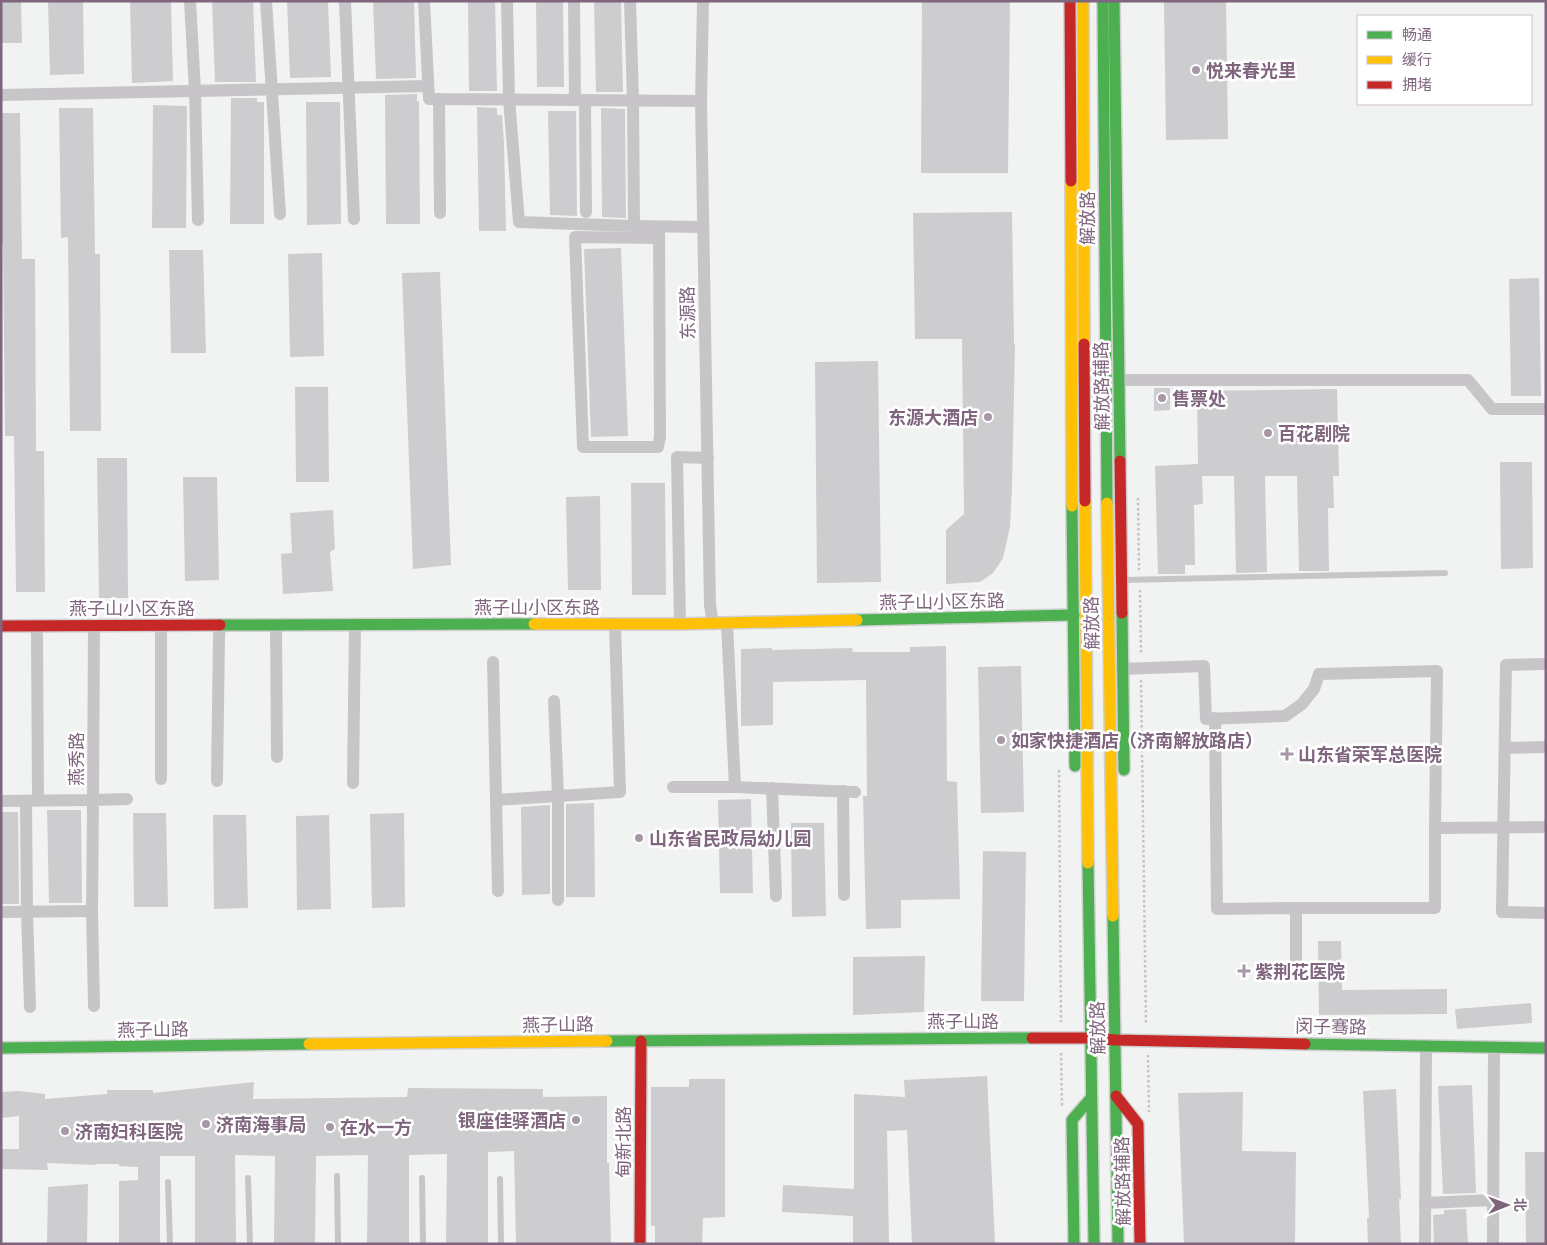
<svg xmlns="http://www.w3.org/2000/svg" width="1547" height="1245" font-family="Lato,'Noto Sans SC',sans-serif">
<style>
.building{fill:#cdccce}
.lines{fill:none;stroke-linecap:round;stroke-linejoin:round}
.fast-casing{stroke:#d0d0d0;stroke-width:14}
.slow-casing{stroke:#d0d0d0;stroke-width:14}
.jam-casing{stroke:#d0d0d0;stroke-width:14}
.path{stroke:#c4c3c4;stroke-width:2.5;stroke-dasharray:2.5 2.5;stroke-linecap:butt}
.lane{stroke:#c7c5c8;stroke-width:6}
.street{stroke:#c7c5c8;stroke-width:12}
.fast{stroke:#4caf50;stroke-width:11}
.slow{stroke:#ffc107;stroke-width:11}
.jam{stroke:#c62828;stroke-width:11}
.poi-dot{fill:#a797a7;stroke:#fff;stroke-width:2}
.labels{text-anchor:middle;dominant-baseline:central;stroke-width:5;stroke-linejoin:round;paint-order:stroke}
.poi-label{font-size:18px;font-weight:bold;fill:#7f657e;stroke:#fff;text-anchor:start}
.street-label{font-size:18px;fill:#7f657e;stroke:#fff}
</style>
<rect width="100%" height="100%" fill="#f1f3f2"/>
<!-- building -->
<g class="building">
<polygon points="1,1 21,1 22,43 1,43"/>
<polygon points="48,1 83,1 84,74 50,75"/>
<polygon points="130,1 171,1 173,81 132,83"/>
<polygon points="212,1 253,1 256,82 215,82"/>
<polygon points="287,1 328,1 331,77 290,78"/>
<polygon points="373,1 414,1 416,78 376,79"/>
<polygon points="468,1 495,1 497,91 469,91"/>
<polygon points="536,1 563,1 564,87 537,87"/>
<polygon points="594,1 621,1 623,92 596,92"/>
<polygon points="922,1 1010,1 1008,173 921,173"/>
<polygon points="1164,1 1226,1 1228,139 1166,140"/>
<polygon points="417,94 417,101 419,101 420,224 386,224 385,95"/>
<polygon points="231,98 257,98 257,102 264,102 264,224 230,224"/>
<polygon points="306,102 340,102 341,224 307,225"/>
<polygon points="153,105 187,106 186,228 152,228"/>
<polygon points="477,107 497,108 497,115 502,115 504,143 506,231 479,231"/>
<polygon points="59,108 93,108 95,254 100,254 101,431 70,431 68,237 61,238"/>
<polygon points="601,108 625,109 626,218 602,217"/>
<polygon points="548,111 576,111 577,216 550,215"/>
<polygon points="1,113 20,113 22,259 35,259 36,451 44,451 45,592 16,592 14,436 5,436 3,243 1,243"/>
<polygon points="1012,212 1014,344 1015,344 1012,487 1010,527 1003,558 993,573 980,582 946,584 946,530 964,514 962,339 915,339 913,213"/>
<polygon points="621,248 628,436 591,437 584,249"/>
<polygon points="169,250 203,250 206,353 171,353"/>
<polygon points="322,253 324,356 290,357 288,254"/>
<polygon points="440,272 451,565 413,569 402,273"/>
<polygon points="1539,278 1541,396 1511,396 1509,279"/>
<polygon points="878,361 881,582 817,583 815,362"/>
<polygon points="295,387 328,387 329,482 296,482"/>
<polygon points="1154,388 1170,388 1170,410 1154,411"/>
<polygon points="1337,389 1339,476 1333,476 1334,508 1328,508 1329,571 1299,571 1297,476 1265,476 1267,572 1236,573 1234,476 1202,476 1203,504 1194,505 1195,565 1185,565 1185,574 1158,574 1155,466 1198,464 1197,391"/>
<polygon points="97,458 127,458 128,598 99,598"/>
<polygon points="1500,462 1532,462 1533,568 1501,569"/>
<polygon points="183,477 217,477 219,580 185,581"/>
<polygon points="631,483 665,483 666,595 632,595"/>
<polygon points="600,496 601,590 568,590 566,497"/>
<polygon points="333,510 335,549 330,552 333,591 283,594 281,554 292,553 290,513"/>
<polygon points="946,646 947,781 957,782 960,899 901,900 901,928 866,929 863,796 867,796 866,680 773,682 773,725 741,726 741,649 772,648 772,650 852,648 853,652 910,652 910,647"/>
<polygon points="1021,666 1024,812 981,813 978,667"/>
<polygon points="751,799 753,893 720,893 718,800"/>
<polygon points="594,803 595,897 566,897 566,804"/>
<polygon points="550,805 550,894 522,895 521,807"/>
<polygon points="47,810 81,810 82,903 49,903"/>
<polygon points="1,812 18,812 19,904 1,904"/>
<polygon points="133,813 166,813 168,907 134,907"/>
<polygon points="404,813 405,907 372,908 370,814"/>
<polygon points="213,815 246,815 248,908 214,909"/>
<polygon points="329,815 331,909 297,910 296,816"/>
<polygon points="791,823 824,823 826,916 792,917"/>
<polygon points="983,851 1026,852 1024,1001 981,1001"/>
<polygon points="1318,941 1341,941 1342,990 1447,989 1447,1014 1319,1015"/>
<polygon points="925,956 924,1012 853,1015 853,957"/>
<polygon points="1531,1003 1532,1023 1457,1029 1455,1009"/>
<polygon points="987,1076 995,1244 912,1244 907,1130 887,1131 889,1244 853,1244 853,1216 782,1212 783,1185 854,1189 854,1094 905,1097 904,1080"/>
<polygon points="689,1079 725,1079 725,1217 703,1218 702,1244 655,1244 655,1226 651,1226 651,1087 689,1087"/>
<polygon points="254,1082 253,1099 407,1097 408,1088 543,1089 543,1097 607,1096 607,1163 609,1163 611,1244 516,1244 514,1151 488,1152 488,1244 446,1244 447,1154 409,1155 409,1244 367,1244 368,1155 316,1156 315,1244 274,1244 275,1156 235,1155 236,1244 195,1244 195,1156 160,1156 160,1244 119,1244 119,1181 138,1180 138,1167 119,1166 119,1164 96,1164 96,1165 47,1163 48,1170 1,1169 1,1149 19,1149 19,1116 1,1118 1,1092 18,1091 45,1094 45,1099 107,1094 107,1090 153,1090 153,1093"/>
<polygon points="1472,1085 1476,1193 1443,1194 1438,1086"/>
<polygon points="1396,1089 1401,1199 1399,1199 1401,1244 1368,1244 1367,1218 1369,1218 1363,1091"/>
<polygon points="1243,1092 1242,1151 1296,1152 1295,1244 1184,1244 1178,1093"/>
<polygon points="1525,1152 1546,1152 1546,1244 1526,1244"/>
<polygon points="88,1184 87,1244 47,1244 48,1187"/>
<polygon points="1466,1209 1468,1244 1434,1244 1433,1215 1444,1214 1444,1210"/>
</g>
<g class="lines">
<defs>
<g id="fast">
<polyline points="1103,1 1107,503"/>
<polyline points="1114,1 1120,461"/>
<polyline points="1072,506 1075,766"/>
<polyline points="1122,613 1124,770"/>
<polyline points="857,620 1074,615"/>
<polyline points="220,625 534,624"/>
<polyline points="1088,863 1094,1244"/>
<polyline points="1113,916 1118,1244"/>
<polyline points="607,1041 1032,1038"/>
<polyline points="1305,1044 1546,1048"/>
<polyline points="1,1048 309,1044"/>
<polyline points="1074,1244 1072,1120 1091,1098"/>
</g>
<g id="slow">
<polyline points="1083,1 1084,344"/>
<polyline points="1071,181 1072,506"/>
<polyline points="1085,501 1088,863"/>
<polyline points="1107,503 1113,916"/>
<polyline points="534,624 680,624 857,620"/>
<polyline points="309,1044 607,1041"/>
</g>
<g id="jam">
<polyline points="1070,1 1071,181"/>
<polyline points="1084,344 1085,501"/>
<polyline points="1120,461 1122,613"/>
<polyline points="1,626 220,625"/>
<polyline points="1032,1038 1090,1038 1116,1040 1305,1044"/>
<polyline points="1116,1096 1138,1124 1140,1244"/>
<polyline points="640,1244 641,1041"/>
</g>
</defs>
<!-- fast casing -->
<use href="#fast" class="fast-casing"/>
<!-- slow casing -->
<use href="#slow" class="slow-casing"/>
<!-- jam casing -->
<use href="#jam" class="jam-casing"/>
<!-- path -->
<g class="path">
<polyline points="1138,498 1139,570"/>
<polyline points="1140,590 1141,655"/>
<polyline points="1141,680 1146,1025"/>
<polyline points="1059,770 1061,1022"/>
<polyline points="1061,1053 1062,1107"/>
<polyline points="1148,1055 1149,1112"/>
</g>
<!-- lane -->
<g class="lane">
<polyline points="1124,580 1445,573"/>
<polyline points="337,1176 338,1244"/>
<polyline points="248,1178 250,1244"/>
<polyline points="422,1178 423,1244"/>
<polyline points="500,1179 501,1244"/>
<polyline points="168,1182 170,1244"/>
</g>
<!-- street -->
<g class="street">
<polyline points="190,1 195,91 198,220"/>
<polyline points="266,1 280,214"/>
<polyline points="345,1 354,219"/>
<polyline points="424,1 429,99 701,101"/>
<polyline points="507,1 509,99 519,222 634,226 633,100 630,1"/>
<polyline points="574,1 575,100"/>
<polyline points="703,1 701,101 710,605 713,624"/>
<polyline points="1,95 428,86"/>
<polyline points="431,99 439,99 440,213"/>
<polyline points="585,100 586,212"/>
<polyline points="634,226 703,227"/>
<polyline points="659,238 575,237 583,447 658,447 660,437 659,227"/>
<polyline points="1118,380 1468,380 1492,409 1546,409"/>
<polyline points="680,624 677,457 708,458"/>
<polyline points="727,624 735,787 855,792"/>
<polyline points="276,625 277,757"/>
<polyline points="36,626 37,636 38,800"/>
<polyline points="493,662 498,891"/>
<polyline points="1546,664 1506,665 1502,912 1546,913"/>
<polyline points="1122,669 1204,666 1206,719 1285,716 1302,704 1314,689 1319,674 1437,671 1435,828"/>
<polyline points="554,701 558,796 558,900"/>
<polyline points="1215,718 1217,909 1296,908 1296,974"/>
<polyline points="1505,748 1546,747"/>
<polyline points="161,779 161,626"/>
<polyline points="217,781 219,636 220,625"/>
<polyline points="353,783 355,625"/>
<polyline points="673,787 735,787"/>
<polyline points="772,788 776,896"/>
<polyline points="843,791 844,895"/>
<polyline points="496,800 620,792 615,624"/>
<polyline points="1,801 93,800 94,626"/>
<polyline points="26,801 27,912 30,1007"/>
<polyline points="1296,908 1435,908 1435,828 1546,827"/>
<polyline points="1,912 92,911"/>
<polyline points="94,1006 92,911 93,800 127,799"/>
<polyline points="1425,1203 1494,1200"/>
<polyline points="1425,1244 1426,1046"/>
<polyline points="1493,1244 1494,1047"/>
</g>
<!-- fast -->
<use href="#fast" class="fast"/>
<!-- slow -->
<use href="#slow" class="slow"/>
<!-- jam -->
<use href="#jam" class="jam"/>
</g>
<!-- markers -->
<g class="poi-dot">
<circle cx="1196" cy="70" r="5"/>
<circle cx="1162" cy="398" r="5"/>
<circle cx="988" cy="417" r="5"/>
<circle cx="1268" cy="433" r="5"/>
<circle cx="1001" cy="740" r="5"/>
<path d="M1284.5 746.5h5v5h5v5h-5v5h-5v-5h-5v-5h5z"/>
<circle cx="639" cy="838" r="5"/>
<path d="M1241.5 963.5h5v5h5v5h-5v5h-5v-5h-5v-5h5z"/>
<circle cx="576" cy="1120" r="5"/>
<circle cx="206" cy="1124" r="5"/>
<circle cx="330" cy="1127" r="5"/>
<circle cx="65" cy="1131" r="5"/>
</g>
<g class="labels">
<!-- poi labels -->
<g class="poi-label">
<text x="1206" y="70">悦来春光里</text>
<text x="1172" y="398">售票处</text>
<text x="978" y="417" text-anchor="end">东源大酒店</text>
<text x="1278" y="433">百花剧院</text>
<text x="1011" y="740">如家快捷酒店（济南解放路店）</text>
<text x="1298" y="754">山东省荣军总医院</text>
<text x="649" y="838">山东省民政局幼儿园</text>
<text x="1255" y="971">紫荆花医院</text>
<text x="566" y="1120" text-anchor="end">银座佳驿酒店</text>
<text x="216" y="1124">济南海事局</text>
<text x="340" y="1127">在水一方</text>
<text x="75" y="1131">济南妇科医院</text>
</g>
<!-- street labels -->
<g class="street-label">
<text transform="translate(1087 218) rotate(-90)">解放路</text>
<text transform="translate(687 313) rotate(-91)">东源路</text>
<text transform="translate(1101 386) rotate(-91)">解放路辅路</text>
<text transform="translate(942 601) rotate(-1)">燕子山小区东路</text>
<text x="537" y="607">燕子山小区东路</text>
<text x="132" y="608">燕子山小区东路</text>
<text transform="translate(1091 623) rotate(-91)">解放路</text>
<text transform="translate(76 759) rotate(-90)">燕秀路</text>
<text x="963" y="1021">燕子山路</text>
<text transform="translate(558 1024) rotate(-1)">燕子山路</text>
<text transform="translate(1331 1026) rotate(1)">闵子骞路</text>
<text transform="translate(1097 1028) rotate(-91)">解放路</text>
<text transform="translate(153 1029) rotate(-1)">燕子山路</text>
<text transform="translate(623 1142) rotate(-90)">甸新北路</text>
<text transform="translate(1122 1181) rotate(-91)">解放路辅路</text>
</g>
</g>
<!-- border -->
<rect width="1547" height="1245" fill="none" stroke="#7f657e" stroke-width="5"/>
<!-- legend -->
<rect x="1357" y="15" width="175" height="90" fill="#ffffff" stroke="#ccc1cb"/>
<rect x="1367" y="31" width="25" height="8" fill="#4caf50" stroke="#ccc1cb"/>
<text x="1402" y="40" font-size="15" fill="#7f657e">畅通</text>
<rect x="1367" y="56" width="25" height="8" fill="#ffc107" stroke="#ccc1cb"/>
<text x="1402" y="65" font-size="15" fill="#7f657e">缓行</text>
<rect x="1367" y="81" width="25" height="8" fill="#c62828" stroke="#ccc1cb"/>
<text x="1402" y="90" font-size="15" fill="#7f657e">拥堵</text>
<!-- north arrow -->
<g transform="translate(1507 1205) rotate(89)" stroke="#ffffff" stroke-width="4" paint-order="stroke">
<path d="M0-4L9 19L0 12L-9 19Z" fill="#7f657e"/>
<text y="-8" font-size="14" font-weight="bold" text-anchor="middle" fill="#7f657e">北</text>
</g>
</svg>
